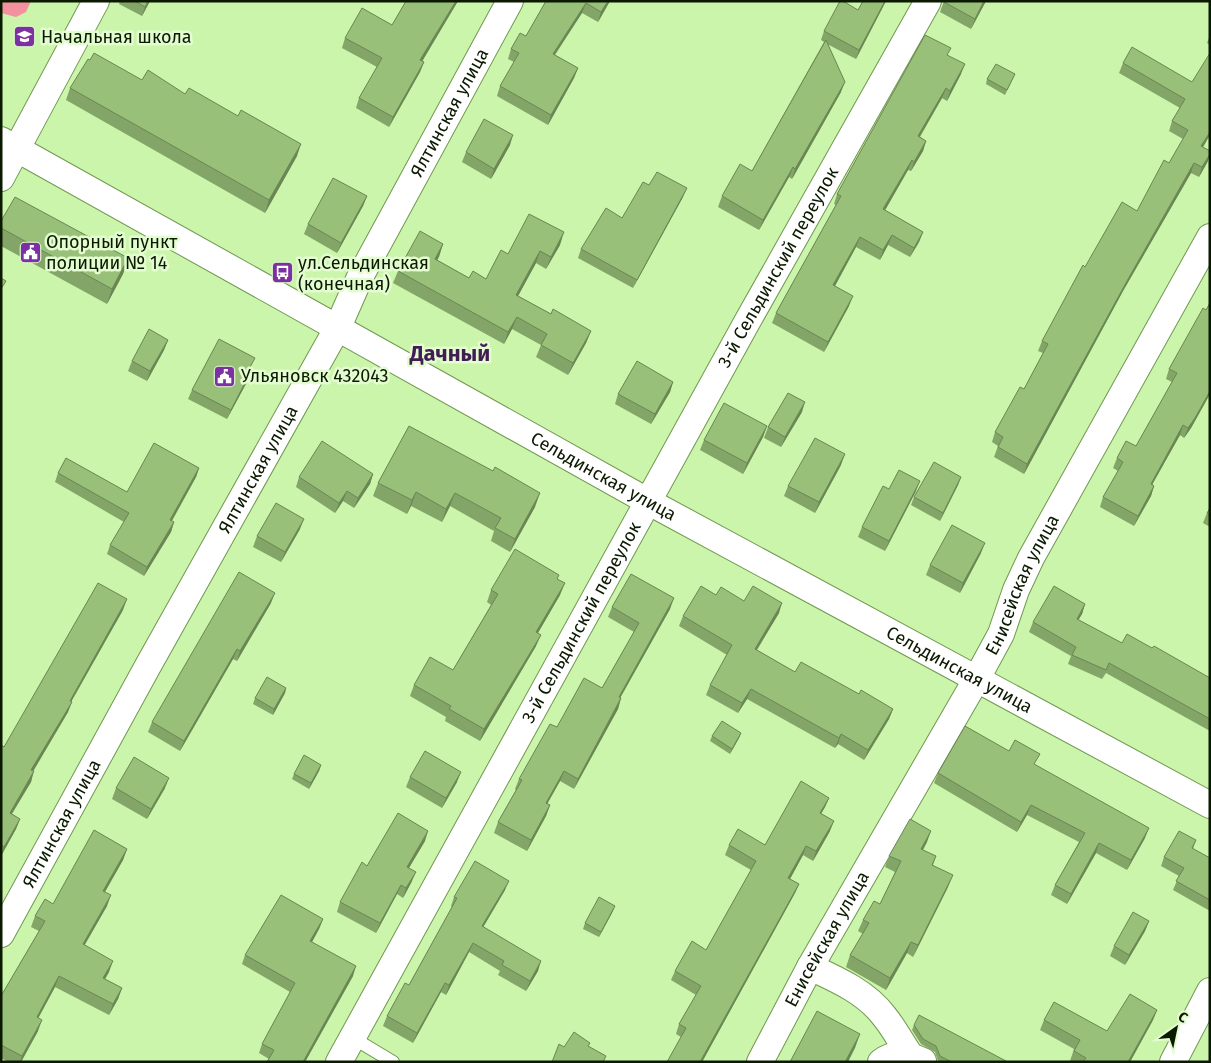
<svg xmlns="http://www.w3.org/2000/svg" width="1211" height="1063" font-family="'Fira Sans',sans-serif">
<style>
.green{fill:#f3929e}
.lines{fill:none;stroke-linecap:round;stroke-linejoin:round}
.lane-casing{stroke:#709750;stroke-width:14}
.street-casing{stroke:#709750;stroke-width:28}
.lane{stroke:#fff;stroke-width:12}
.street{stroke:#fff;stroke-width:26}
.wall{fill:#83a567}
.shaded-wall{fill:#6a8654}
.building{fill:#98c078;stroke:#6a8654}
.labels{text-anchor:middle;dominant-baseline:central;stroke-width:5;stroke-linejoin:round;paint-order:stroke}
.poi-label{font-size:18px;fill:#0b1900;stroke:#e3fdd0;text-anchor:start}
.street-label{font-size:18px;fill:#0b1900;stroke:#e3fdd0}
.district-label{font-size:22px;font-weight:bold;fill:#411d54;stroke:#e3fdd0}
</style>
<rect width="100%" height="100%" fill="#cbf5ab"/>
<!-- green -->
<polygon class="green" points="1,1 31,1 26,12 16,17 1,13"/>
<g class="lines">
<defs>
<polyline id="lane" points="353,1038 393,1062"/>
<g id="street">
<path id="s1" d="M1,140L649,502L1210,805"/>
<polyline points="1,178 96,1"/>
<path id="s2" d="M1,934L149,664L338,327L360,277L510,1"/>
<path d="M810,967C836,979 866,992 884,1016C894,1028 901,1042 910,1055"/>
<path id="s3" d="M339,1062L747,322L928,1"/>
<path id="s4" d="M760,1062L810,967L976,680L1001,634L1016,590L1031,558L1210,237"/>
<path d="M881,1062C894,1052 910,1055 923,1061"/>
<polyline points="1173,1062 1210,991"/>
</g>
</defs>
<!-- lane casing -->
<use href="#lane" class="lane-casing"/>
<!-- street casing -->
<use href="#street" class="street-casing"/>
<!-- lane -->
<use href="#lane" class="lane"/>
<!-- street -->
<use href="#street" class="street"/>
</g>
<!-- wall -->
<g class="wall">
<polygon points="120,1 150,1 142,16 119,4"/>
<polygon points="406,1 458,1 422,61 424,62 420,72 389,127 356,108 359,98 377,67 342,48 345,38 392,25"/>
<polygon points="546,1 610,1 598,22 582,13 555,55 578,68 574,78 548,125 497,96 500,86 514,62 508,59 511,49 526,36"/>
<polygon points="863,1 886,1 856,59 827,44 841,92 792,179 789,177 759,230 718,207 722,196 752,171 824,42 821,40 824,31 858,10"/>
<polygon points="944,1 986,1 971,29 940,12"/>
<polygon points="1210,35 1210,45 1207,43"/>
<polygon points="948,55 961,74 947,101 942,98 920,137 926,141 923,151 911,171 908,170 885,210 923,232 919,242 910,257 888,245 880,260 856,247 835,286 849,306 824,352 772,323 776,313 836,205 834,204 837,194"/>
<polygon points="1123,63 1192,82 1203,147 1208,161 1199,177 1191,173 1123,291 1024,474 994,457 998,446 992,442 995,432 1024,389 1043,353 1038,351 1042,341 1085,267 1137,211 1169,163 1183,139 1169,131 1172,121 1180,108 1119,73"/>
<polygon points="1015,74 1005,95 986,84 987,79"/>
<polygon points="142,80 185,94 297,156 265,213 66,100 70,88"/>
<polygon points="510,145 491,179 462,162 466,152"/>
<polygon points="649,185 683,197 633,288 578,258 581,249 622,218"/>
<polygon points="367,196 363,206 337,253 304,234 308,224"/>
<polygon points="1,221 128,258 123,274 107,304 1,246"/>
<polygon points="443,244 437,260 469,278 486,279 508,254 560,245 546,269 536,263 518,296 551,314 591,331 586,343 568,375 536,357 541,345 512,329 504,344 393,283 398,271"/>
<polygon points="1210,303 1210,394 1191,428 1184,438 1180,435 1152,484 1154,486 1151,496 1134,526 1100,507 1103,497 1118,471 1113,468 1117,458 1136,446 1172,382 1166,379 1169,369"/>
<polygon points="168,340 164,350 147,381 128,371 132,361"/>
<polygon points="252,367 250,370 248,380 227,419 188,399 192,390"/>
<polygon points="673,382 670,392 651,424 615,404 618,394"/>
<polygon points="802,412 781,447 764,438 768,427"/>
<polygon points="409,426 535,507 510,552 491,541 494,531 450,506 442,522 411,506 407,514 373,496 378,483"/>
<polygon points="767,426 763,437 743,474 700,450 704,440"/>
<polygon points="841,465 815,513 784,496 788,486"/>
<polygon points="199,468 196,477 172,521 174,522 171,532 144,576 107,554 110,545 124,522 55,482 58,473 127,492"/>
<polygon points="373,474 370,484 354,508 343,501 335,513 296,487 299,477"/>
<polygon points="961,477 958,485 940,521 911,505 914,497"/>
<polygon points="889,489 916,491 885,551 858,537 862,527"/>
<polygon points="1210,508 1210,527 1203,523 1207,513"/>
<polygon points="300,529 281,562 253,547 257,536"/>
<polygon points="981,553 960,593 926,575 930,565"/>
<polygon points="558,579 560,595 538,633 536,646 480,741 445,721 446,717 410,696 414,685 453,670 491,605 487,602 491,590"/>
<polygon points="716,595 744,601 779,613 757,650 795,672 859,694 893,709 889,719 864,760 838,744 835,748 747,699 738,713 706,695 710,685 727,655 679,626 683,616"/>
<polygon points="271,603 237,661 233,659 180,751 148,732 152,722"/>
<polygon points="1085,604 1082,614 1078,620 1122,643 1210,678 1210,731 1106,673 1102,679 1068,664 1071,656 1029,632 1033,622"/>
<polygon points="612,607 670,609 620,698 621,698 618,709 574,789 560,781 547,804 550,805 546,816 527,851 494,833 498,822 516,790 515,789 519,779 557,727 602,688 634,632 608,617"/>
<polygon points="123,610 71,701 68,712 33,771 31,782 12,814 20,819 16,829 1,856 1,745 4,747"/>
<polygon points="286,688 285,693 273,715 253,704 255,698"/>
<polygon points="741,733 739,738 730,754 710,741 712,736"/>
<polygon points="321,765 319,771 309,789 292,779 294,774"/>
<polygon points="1035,765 1145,838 1127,870 1096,853 1067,904 1051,895 1055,885 1079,842 1027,815 1017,832 934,783 938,773"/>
<polygon points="410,777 457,782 442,808 406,787"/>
<polygon points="116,788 165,788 147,819 112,799"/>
<polygon points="829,798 825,807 821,814 830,831 813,861 803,855 790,879 799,884 795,893 702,1062 667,1062 681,1037 676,1034 679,1024 696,995 671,980 675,971 706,950 751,870 725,855 729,845 765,845"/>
<polygon points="1196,840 1193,849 1210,858 1210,911 1173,890 1179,876 1161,866 1164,857"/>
<polygon points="425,841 409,868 412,881 403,898 397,894 376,933 337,912 340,902 367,866"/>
<polygon points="927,842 923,850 936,856 933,865 948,887 913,957 907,953 886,990 846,967 850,955 863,934 858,931 863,920 880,904 895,872 885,867 889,856"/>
<polygon points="127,849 123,860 105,892 107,906 84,945 109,972 105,979 122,988 118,999 109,1015 55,987 38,1018 38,1031 21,1062 8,1062 1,1058 1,996 39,931 31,927 35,916 53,904"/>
<polygon points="505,890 483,927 538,971 526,991 498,975 500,971 469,952 446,995 441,992 413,1043 383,1026 387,1016 409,985 452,907 451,906 454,897"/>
<polygon points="613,911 599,937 583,929 585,923"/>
<polygon points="323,919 319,929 312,942 353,976 305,1062 267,1062 269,1059 259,1053 262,1044 290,992 242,964 245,955"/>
<polygon points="1149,921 1145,931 1125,965 1110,956 1114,946"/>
<polygon points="1157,1010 1153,1020 1130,1062 1071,1062 1070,1061 1074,1049 1040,1030 1044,1020 1107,1031"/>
<polygon points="914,1025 1006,1062 939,1062 938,1061 935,1052 921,1044 912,1030"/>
</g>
<!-- shaded-wall -->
<g class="shaded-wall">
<polygon points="148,1 150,1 142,16 145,7"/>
<polygon points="456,1 458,1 417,70 420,60"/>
<polygon points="608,1 610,1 598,22 601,12"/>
<polygon points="885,1 886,1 856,59 859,50"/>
<polygon points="984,1 986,1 971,29 975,19"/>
<polygon points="586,3 582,13 549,63 553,54"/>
<polygon points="424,62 420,72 389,127 393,117"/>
<polygon points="965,64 961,74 947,101 950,91"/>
<polygon points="578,68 574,78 548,125 551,115"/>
<polygon points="845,82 841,92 792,179 795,169"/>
<polygon points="946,88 942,98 914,146 918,136"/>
<polygon points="1210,132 1210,135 1198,156 1201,146"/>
<polygon points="513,135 510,145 491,179 494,169"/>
<polygon points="926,141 923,151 911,171 914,162"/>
<polygon points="301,144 297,156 265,213 269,200"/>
<polygon points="1210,154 1208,161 1199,177 1202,167"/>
<polygon points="912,160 908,170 880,219 883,209"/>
<polygon points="1194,163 1191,173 1123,291 1024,474 1027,464 1127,281"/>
<polygon points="793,167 789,177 759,230 763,220"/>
<polygon points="687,188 683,197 633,288 637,280"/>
<polygon points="367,196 363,206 337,253 341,243"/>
<polygon points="564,232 560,245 546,269 551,257"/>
<polygon points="923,232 919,242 910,257 914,248"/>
<polygon points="892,235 888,245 880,260 883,250"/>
<polygon points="860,237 856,247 830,295 833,285"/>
<polygon points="443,244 439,257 431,271 435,259"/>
<polygon points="540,251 536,263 512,307 516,295"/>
<polygon points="128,258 123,274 107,304 112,289"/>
<polygon points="853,296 849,306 824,352 828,342"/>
<polygon points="517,317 512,329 504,344 508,332"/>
<polygon points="591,331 586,343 568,375 573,363"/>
<polygon points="168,340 164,350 147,381 150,371"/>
<polygon points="251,371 248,380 227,419 231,410"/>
<polygon points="673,382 670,392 651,424 655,414"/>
<polygon points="1210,391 1210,394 1191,428 1184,438 1188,428"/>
<polygon points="805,402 802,412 781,447 785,437"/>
<polygon points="1183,425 1180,435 1147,494 1151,484"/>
<polygon points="767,426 763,437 743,474 747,463"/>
<polygon points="845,454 841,465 815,513 819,502"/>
<polygon points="199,468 196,477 167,529 170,520"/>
<polygon points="373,474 370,484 354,508 358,498"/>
<polygon points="961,477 958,485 940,521 943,513"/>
<polygon points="920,481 916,491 885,551 889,541"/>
<polygon points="1154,486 1151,496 1134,526 1138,516"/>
<polygon points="347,491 343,501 335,513 339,503"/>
<polygon points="416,492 411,506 407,514 412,500"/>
<polygon points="455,493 450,506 442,522 446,509"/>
<polygon points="540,493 535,507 510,552 515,539"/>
<polygon points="304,519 300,529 281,562 285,552"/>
<polygon points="174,522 171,532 144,576 147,567"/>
<polygon points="985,543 981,553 960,593 963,583"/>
<polygon points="565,583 560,595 532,643 536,632"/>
<polygon points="275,593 271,603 237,661 240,651"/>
<polygon points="674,598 670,609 615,707 619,697"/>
<polygon points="127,599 123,610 66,711 70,701"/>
<polygon points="782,603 779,613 751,659 755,649"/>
<polygon points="1085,604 1082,614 1073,629 1077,619"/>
<polygon points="541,635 536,646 480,741 484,729"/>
<polygon points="237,649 233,659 180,751 184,741"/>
<polygon points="286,688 285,693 273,715 274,709"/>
<polygon points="751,689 747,699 738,713 742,703"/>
<polygon points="621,698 618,709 574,789 578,779"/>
<polygon points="72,702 68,712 28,780 31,770"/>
<polygon points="893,709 889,719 864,760 868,750"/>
<polygon points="741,733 739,738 730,754 732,749"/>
<polygon points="841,734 838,744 835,748 839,738"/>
<polygon points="321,765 319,771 309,789 311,783"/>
<polygon points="34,771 31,782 6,823 10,813"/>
<polygon points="564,771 560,781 542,813 546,803"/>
<polygon points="461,772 457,782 442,808 446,798"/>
<polygon points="169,778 165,788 147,819 151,809"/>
<polygon points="829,798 825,807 816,822 820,813"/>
<polygon points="550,805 546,816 527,851 531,840"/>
<polygon points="1031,805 1027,815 1017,832 1021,822"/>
<polygon points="20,819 16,829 1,856 4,847"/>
<polygon points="834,821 830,831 813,861 816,851"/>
<polygon points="1149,828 1145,838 1127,870 1131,860"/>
<polygon points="428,831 425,841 404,876 407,867"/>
<polygon points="931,831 927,842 917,860 921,849"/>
<polygon points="1099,843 1096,853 1067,904 1071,894"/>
<polygon points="806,846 803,855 785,888 788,878"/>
<polygon points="127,849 123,860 99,902 103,891"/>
<polygon points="416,872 412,881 403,898 406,888"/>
<polygon points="953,875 948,887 913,957 918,945"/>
<polygon points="509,881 505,890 478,936 482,926"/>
<polygon points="799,884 795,893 702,1062 700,1062"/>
<polygon points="401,885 397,894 376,933 380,923"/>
<polygon points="111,895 107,906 79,955 83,944"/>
<polygon points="615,906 613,911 599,937 601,932"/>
<polygon points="323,919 319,929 307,951 310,941"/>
<polygon points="1149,921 1145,931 1125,965 1129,955"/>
<polygon points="911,942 907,953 886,990 890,978"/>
<polygon points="473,943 469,952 446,995 449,985"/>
<polygon points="113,961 109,972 99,989 103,978"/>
<polygon points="541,961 538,971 526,991 530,981"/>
<polygon points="356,966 353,976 305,1062 303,1062"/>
<polygon points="59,976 55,987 33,1028 37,1017"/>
<polygon points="445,983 441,992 413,1043 417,1033"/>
<polygon points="122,988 118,999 109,1015 113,1004"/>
<polygon points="1157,1010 1153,1020 1130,1062 1128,1062"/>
<polygon points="42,1020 38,1031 21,1062 20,1062 22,1056"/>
<polygon points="860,1034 855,1048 848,1062 845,1062"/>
</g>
<!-- building -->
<g class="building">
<polygon points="135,1 148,1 145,7"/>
<polygon points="406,1 456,1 420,60 424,62 393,117 359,98 382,58 345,38 362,8 392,25"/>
<polygon points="546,1 608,1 601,12 586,3 553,54 578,68 551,115 500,86 519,53 511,49 520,33 526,36"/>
<polygon points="840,1 843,1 858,10 863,1 885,1 859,50 824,31"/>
<polygon points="944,1 984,1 975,19 944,2"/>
<polygon points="925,35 951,48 947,55 965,64 950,91 946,88 918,136 926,141 914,162 912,160 883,209 923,232 914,248 892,235 883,250 860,237 833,285 853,296 828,342 776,313 841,196 837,194"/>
<polygon points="826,40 845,82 795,169 793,167 763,220 722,196 740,164 752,171"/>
<polygon points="1132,47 1192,82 1210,53 1210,132 1201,146 1210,151 1210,154 1202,167 1194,163 1127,281 1027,464 998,447 1003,437 995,432 1020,387 1024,389 1048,344 1042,341 1083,265 1085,267 1122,202 1137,211 1164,160 1169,163 1188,130 1172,121 1185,99 1123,63"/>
<polygon points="94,53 142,80 148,70 185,94 189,88 238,116 241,110 301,144 269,200 70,88 88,59 90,60"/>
<polygon points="996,64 1015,74 1007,90 987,79"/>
<polygon points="484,119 513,135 494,169 466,152"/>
<polygon points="657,172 687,188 637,280 581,249 606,208 622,218 643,182 649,185"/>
<polygon points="333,178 367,196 341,243 308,224"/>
<polygon points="15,197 128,258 112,289 1,228 1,221"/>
<polygon points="529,214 564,232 551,257 540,251 516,295 551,314 553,309 591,331 573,363 541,345 547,334 517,317 508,332 398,271 420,231 443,244 435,259 469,278 473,271 486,279 501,250 508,254"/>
<polygon points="1,278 6,281 1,289"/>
<polygon points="1210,303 1210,391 1195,418 1188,428 1183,425 1151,484 1154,486 1138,516 1103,497 1123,462 1117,458 1126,441 1136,446 1177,373 1169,369 1203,308 1206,310"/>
<polygon points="149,329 168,340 150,371 132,361"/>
<polygon points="219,339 255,358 249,369 251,371 231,410 192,390"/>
<polygon points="637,361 673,382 655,414 618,394"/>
<polygon points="788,393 805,402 785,437 768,427"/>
<polygon points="724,403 767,426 747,463 704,440"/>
<polygon points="409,426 493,471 495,467 540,493 515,539 495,528 501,518 455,493 446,509 416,492 412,500 378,483"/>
<polygon points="815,438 845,454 819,502 788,486"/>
<polygon points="322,441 373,474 358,498 347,491 339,503 299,477"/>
<polygon points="154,443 199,468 170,520 174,522 147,567 110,545 129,513 58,473 66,458 127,492"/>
<polygon points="934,462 961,477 943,513 914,497"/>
<polygon points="899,470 920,481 889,541 862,527 883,486 889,489"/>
<polygon points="276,503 304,519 285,552 257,536"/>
<polygon points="1210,508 1210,515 1207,513"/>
<polygon points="952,525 985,543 963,583 930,565"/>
<polygon points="515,549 559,575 557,579 565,583 536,632 541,635 484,729 449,709 451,706 414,685 430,657 453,670 498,594 491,590"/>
<polygon points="239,572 275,593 240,651 237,649 184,741 152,722"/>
<polygon points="631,574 674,598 619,697 621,698 578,779 564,771 546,803 550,805 531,840 498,822 522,780 519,779 550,724 557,727 584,678 602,688 639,623 612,607"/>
<polygon points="98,583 127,599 70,701 72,702 31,770 34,771 10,813 20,819 4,847 1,845 1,745 4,747"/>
<polygon points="701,586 716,595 721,587 744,601 753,586 782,603 755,649 795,672 801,662 859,694 861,690 893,709 868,750 841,734 839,738 751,689 742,703 710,685 732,645 683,616"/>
<polygon points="1054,586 1085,604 1077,619 1122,643 1127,634 1152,648 1154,646 1210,678 1210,719 1109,663 1106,670 1072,655 1076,647 1033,622"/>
<polygon points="267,677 286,688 274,709 255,698"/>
<polygon points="722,721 741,733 732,749 712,736"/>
<polygon points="965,726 1009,751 1015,740 1040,754 1034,764 1149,828 1131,860 1099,843 1071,894 1055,885 1085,833 1031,805 1021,822 938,773"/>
<polygon points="425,751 461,772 446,798 410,777"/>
<polygon points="304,755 321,765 311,783 294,774"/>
<polygon points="134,757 169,778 151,809 116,788"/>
<polygon points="801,781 829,798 820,813 834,821 816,851 806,846 788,878 799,884 700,1062 667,1062 686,1028 679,1024 701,986 675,971 692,941 706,950 756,861 729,845 738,829 765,845"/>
<polygon points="398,813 428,831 407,867 416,872 406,888 401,885 380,923 340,902 362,862 367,866"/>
<polygon points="910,819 931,831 921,849 936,856 932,865 953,875 918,945 911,942 890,978 850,955 869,923 863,920 874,901 880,904 901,861 889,856"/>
<polygon points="94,830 127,849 103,891 111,895 83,944 113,961 103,978 122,988 113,1004 59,976 37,1017 42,1020 22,1056 1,1045 1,1000 2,998 1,998 1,996 45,921 35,916 45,899 53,904"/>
<polygon points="1179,831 1196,840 1192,848 1210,858 1210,900 1176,881 1184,868 1164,857"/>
<polygon points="475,861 509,881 482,926 541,961 530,981 502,965 504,961 473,943 449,985 445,983 417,1033 387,1016 405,983 409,985 457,898 454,897"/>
<polygon points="281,895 323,919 310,941 356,966 303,1062 267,1062 274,1050 262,1044 295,983 245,955"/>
<polygon points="599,897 615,906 601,932 585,923"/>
<polygon points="1133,912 1149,921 1129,955 1114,946"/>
<polygon points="1130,994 1157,1010 1128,1062 1083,1062 1086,1058 1074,1051 1080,1040 1044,1020 1054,1002 1107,1031"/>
<polygon points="817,1011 860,1034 845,1062 790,1062"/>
<polygon points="919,1015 1006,1061 1006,1062 952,1062 940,1056 936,1046 923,1039 914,1025"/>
<polygon points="574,1032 590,1043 588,1046 606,1056 603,1062 552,1062 559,1044 564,1047"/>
</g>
<!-- icons -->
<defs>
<symbol id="school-square" viewBox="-11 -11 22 22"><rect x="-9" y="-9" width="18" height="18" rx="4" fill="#7c30a2" stroke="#e3fdd0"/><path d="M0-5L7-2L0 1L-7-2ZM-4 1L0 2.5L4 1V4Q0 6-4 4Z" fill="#fff"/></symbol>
<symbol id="civic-square" viewBox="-11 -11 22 22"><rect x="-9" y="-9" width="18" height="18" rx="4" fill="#7c30a2" stroke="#e3fdd0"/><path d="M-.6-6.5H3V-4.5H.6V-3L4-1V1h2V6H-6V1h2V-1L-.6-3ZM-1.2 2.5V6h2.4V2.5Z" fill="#fff"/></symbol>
<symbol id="bus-square" viewBox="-11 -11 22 22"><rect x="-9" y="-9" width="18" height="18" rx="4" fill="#7c30a2" stroke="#e3fdd0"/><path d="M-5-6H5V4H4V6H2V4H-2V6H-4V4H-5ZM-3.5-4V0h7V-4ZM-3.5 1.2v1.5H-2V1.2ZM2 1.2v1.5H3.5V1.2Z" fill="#fff"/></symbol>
</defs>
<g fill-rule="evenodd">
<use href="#school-square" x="12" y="24" width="25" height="25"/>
<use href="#civic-square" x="18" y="240" width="25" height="25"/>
<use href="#bus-square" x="270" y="260" width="25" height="25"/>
<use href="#civic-square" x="212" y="364" width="25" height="25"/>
</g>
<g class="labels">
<!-- poi labels -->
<g class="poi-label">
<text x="41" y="37">Начальная школа</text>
<text x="46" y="242">Опорный пункт<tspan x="46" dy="21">полиции № 14</tspan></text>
<text x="298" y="263">ул.Сельдинская<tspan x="298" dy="21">(конечная)</tspan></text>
<text x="241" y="376">Ульяновск 432043</text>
</g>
<!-- street labels -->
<g class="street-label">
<text stroke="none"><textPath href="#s2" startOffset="936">Ялтинская улица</textPath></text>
<text stroke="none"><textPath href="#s3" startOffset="908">3-й Сельдинский переулок</textPath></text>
<text stroke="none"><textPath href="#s2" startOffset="531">Ялтинская улица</textPath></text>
<text stroke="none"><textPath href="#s1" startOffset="690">Сельдинская улица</textPath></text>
<text stroke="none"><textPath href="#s4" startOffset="545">Енисейская улица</textPath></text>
<text stroke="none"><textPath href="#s3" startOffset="502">3-й Сельдинский переулок</textPath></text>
<text stroke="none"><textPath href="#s1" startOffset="1095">Сельдинская улица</textPath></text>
<text stroke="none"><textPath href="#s2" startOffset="126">Ялтинская улица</textPath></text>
<text stroke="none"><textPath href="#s4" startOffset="140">Енисейская улица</textPath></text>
</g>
<!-- district labels -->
<g class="district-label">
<text x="450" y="353">Дачный</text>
</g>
</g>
<!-- border -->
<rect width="1211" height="1063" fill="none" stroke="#0b1900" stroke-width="5"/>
<!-- north arrow -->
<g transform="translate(1176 1028) rotate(33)" stroke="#e3fdd0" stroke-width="4" paint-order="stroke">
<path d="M0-4L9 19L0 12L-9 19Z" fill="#0b1900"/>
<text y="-8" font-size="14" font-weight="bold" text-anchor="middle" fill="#0b1900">С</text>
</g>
</svg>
